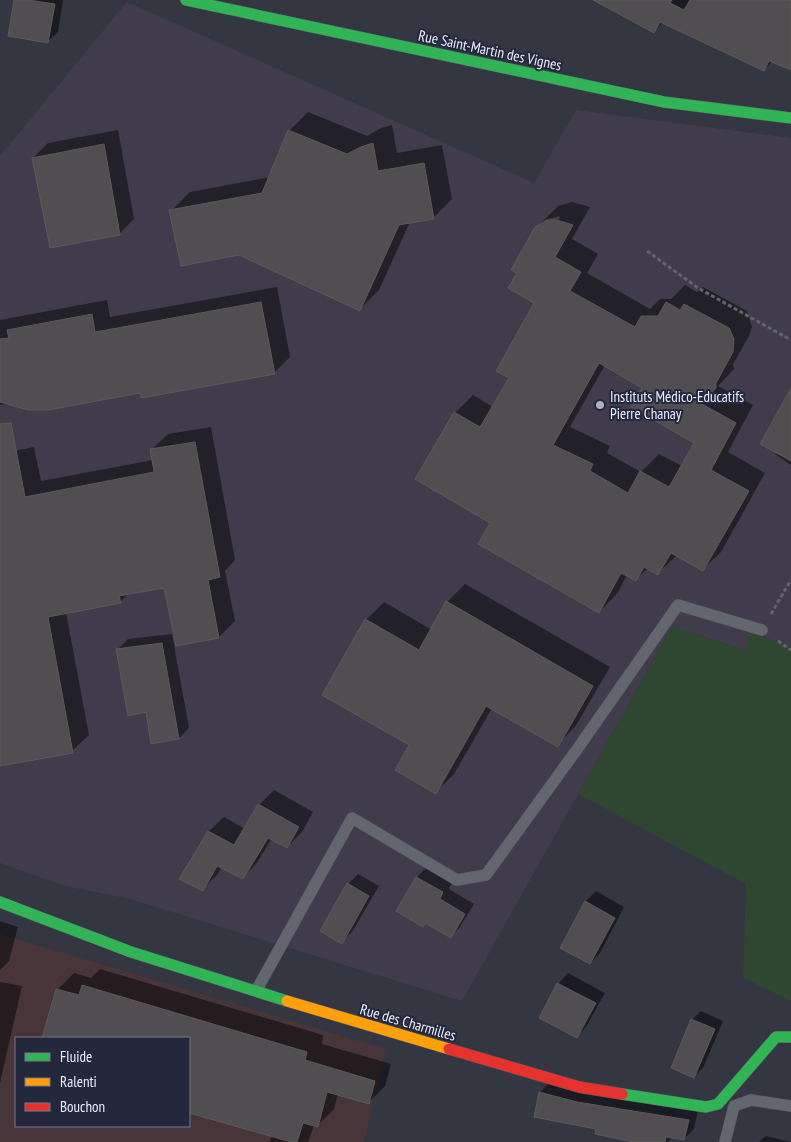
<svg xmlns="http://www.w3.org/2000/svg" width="791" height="1142" font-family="'PT Sans Narrow',sans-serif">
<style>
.industrial{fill:#47353a;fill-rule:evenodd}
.education{fill:#413c4c}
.green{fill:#2f4630}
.shadow{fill:#0007;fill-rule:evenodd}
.building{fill:#514e51;stroke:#5c595a;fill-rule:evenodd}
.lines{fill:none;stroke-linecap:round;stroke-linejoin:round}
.lane-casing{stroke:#53555f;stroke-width:12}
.fast-casing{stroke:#53555f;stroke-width:12}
.slow-casing{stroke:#53555f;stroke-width:12}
.jam-casing{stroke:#53555f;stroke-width:12}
.path{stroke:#62646c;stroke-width:3;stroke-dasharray:4 2.5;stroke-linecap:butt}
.lane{stroke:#64666f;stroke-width:11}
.fast{stroke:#30b455;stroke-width:11}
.slow{stroke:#ff9f0a;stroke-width:11}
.jam{stroke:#e5322d;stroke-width:11}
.poi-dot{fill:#acaebc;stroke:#24283d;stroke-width:2}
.labels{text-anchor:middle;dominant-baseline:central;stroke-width:4;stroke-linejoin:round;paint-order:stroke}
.street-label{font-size:15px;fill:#eceffd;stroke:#24283d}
.poi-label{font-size:15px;fill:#eceffd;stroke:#24283d;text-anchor:start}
</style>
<rect width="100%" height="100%" fill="#343642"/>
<!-- industrial -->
<path class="industrial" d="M0,934L386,1049L364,1142H0ZM16,1038H189V1126H16Z"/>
<!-- education -->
<polygon class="education" points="127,2 534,183 576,110 791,138 791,647 752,633 745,650 672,627 462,1001 130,899 65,886 0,863 0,156"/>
<!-- green -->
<polygon class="green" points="672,627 744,650 751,633 791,647 791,1001 743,978 746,884 578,794"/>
<!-- shadow -->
<g class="shadow">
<polygon points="15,0 63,0 58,32 47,42"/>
<polygon points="595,0 791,0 791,68 772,61 764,70 663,22 654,32"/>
<polygon points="308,112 367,136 381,128 392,125 397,153 442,145 452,199 433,218 410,222 379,290 360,309 171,211 190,192 270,177 289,131"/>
<polygon points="118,130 134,219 119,234 33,158 48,143"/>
<path d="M572,202L590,207L572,239L598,254L587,273L650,309L660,299H671L685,285L697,292L703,287L747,311L752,327L749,336L733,364L734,369L718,386L753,405L728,452L765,473L721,552L703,569L677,555L658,573L648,568L636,579L627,575L617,594L599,612L492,522L455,413L473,395L493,407L510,377L536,302L518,272L536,228L558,206ZM559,216L560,219L545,223V220ZM605,365L644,387L695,442L682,466L659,454L641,472L607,453L610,446L570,427Z"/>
<polygon points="277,287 290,357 274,373 141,392 23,401 0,405 0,320 107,300 110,317"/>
<polygon points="791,404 791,465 775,454"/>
<polygon points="211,427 235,560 225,571 235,621 219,637 165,586 129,593 120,602 66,613 89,735 72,751 0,765 0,454 34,447 41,481 153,460 151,450 168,434"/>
<polygon points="465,584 610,667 575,727 557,745 492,708 454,774 436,792 411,744 366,620 384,602 432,630 447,602"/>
<polygon points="172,634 189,728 179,738 147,711 118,649 128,639"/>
<polygon points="274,790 313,812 302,832 287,847 272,838 257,863 242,878 222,867 217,875 202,890 181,879 209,831 224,817 245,829 259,805"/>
<polygon points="427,867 452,882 449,889 474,904 460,927 450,937 426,922 423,926 398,911 417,877"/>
<polygon points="358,874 379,886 352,932 341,942 348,884"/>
<polygon points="596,891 624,907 600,953 590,963 562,948 586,901"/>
<polygon points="0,921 18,927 9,961 0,970"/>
<polygon points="100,969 323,1035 322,1044 391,1064 385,1086 368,1103 338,1094 334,1109 317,1126 314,1125 308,1142 270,1142 272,1135 189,1111 189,1038 43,1038 57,990 74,973 91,978"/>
<polygon points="568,973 605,993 586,1027 576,1037 540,1018 558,984"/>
<polygon points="0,982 22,986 0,1083"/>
<polygon points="701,1011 723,1021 703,1068 694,1076 692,1020"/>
<polygon points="550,1082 698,1110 694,1129 684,1139 673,1137 667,1142 640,1142 598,1128 536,1116 540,1092"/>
<polygon points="765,1136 791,1142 759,1142"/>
</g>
<!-- building -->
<g class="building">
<polygon points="14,0 28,0 55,4 48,43 8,36"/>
<polygon points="593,0 672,0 670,3 684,10 690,0 791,0 791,70 769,61 764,71 660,22 654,33"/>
<polygon points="288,130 347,154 361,147 373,143 378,171 424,163 434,219 399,225 360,311 239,255 181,266 169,210 262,193"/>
<polygon points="104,144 120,235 50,248 32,158"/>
<path d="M547,220H557L573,225L555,257L581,272L570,291L635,327L641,316H658L666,302L680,310L684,304L729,328L734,339L733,352L716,383V388L702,404L736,423L711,470L749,491L703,571L671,553L658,575L644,567L636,581L621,573L599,613L478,544L490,523L415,479L454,412L480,427L509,378L496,371L534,303L508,288L517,273L511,270L535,227ZM599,363L642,388L631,407L694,443L669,487L640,471L628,493L590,471L593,464L553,445Z"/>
<polygon points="261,302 275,374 141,398 140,393 48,410 28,410 0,402 0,339 9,338 7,330 92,314 95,332"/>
<polygon points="791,388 791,461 760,444"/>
<polygon points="11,423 25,497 154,472 150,449 195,442 220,577 208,580 219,638 176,646 164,588 119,596 121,603 48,617 73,753 0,766 0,424"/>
<polygon points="446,601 593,686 558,747 486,706 436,794 395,770 409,745 322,695 365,619 419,650"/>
<polygon points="162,643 179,739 151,744 146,712 128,716 116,649"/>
<polygon points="258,804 299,827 287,848 268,838 243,879 217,866 203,891 179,879 208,831 234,845"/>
<polygon points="416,877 443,892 440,899 465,914 451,938 425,923 423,927 396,911"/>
<polygon points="347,883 369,896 342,944 320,931"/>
<polygon points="585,901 615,918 590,964 560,948"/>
<polygon points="557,983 596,1003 577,1038 539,1018"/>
<polygon points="82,985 307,1052 305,1060 375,1081 369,1104 327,1092 318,1127 303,1123 297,1142 291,1142 189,1113 189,1038 42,1038 56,989 79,995"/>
<polygon points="691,1019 715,1029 694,1078 671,1068"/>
<polygon points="539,1092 577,1102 689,1120 684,1140 666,1137 665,1142 634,1142 595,1134 596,1129 534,1117"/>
</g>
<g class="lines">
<defs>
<g id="lane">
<polyline points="256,991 352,818 457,880 486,875 578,748 678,605 762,630"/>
<polyline points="725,1142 734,1106 751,1100 791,1106"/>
</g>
<g id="fast">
<polyline points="186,0 664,102 791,118"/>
<polyline points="0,902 131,952 287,1001"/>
<polyline points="622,1094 706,1107 718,1104 776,1037 791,1037"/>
</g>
<polyline id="slow" points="287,1001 449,1049"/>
<polyline id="jam" points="449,1049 579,1087 622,1094"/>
</defs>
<!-- lane casing -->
<use href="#lane" class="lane-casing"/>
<!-- fast casing -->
<use href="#fast" class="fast-casing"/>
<!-- slow casing -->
<use href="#slow" class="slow-casing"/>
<!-- jam casing -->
<use href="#jam" class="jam-casing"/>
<!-- path -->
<g class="path">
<polyline points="647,251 698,288 791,340"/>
<polyline points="771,614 791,580"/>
<polyline points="778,641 791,650"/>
</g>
<!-- lane -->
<use href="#lane" class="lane"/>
<!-- fast -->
<use href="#fast" class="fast"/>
<!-- slow -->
<use href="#slow" class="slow"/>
<!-- jam -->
<use href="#jam" class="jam"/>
</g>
<!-- markers -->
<circle class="poi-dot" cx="600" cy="405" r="5"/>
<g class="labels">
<!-- street labels -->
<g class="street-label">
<text transform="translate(490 50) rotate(12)">Rue Saint-Martin des Vignes</text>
<text transform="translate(408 1022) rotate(16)">Rue des Charmilles</text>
</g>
<!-- poi labels -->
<g class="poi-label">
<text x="610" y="396">Instituts Médico-Educatifs<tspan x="610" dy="17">Pierre Chanay</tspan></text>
</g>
</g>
<!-- legend -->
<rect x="15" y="1037" width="175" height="90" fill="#24283d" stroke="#74788a"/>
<rect x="25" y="1053" width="25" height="8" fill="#30b455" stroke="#74788a"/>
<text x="60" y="1062" font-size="15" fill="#eceffd">Fluide</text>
<rect x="25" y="1078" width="25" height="8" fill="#ff9f0a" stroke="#74788a"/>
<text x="60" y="1087" font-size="15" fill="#eceffd">Ralenti</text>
<rect x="25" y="1103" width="25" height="8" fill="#e5322d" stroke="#74788a"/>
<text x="60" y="1112" font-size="15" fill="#eceffd">Bouchon</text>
</svg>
